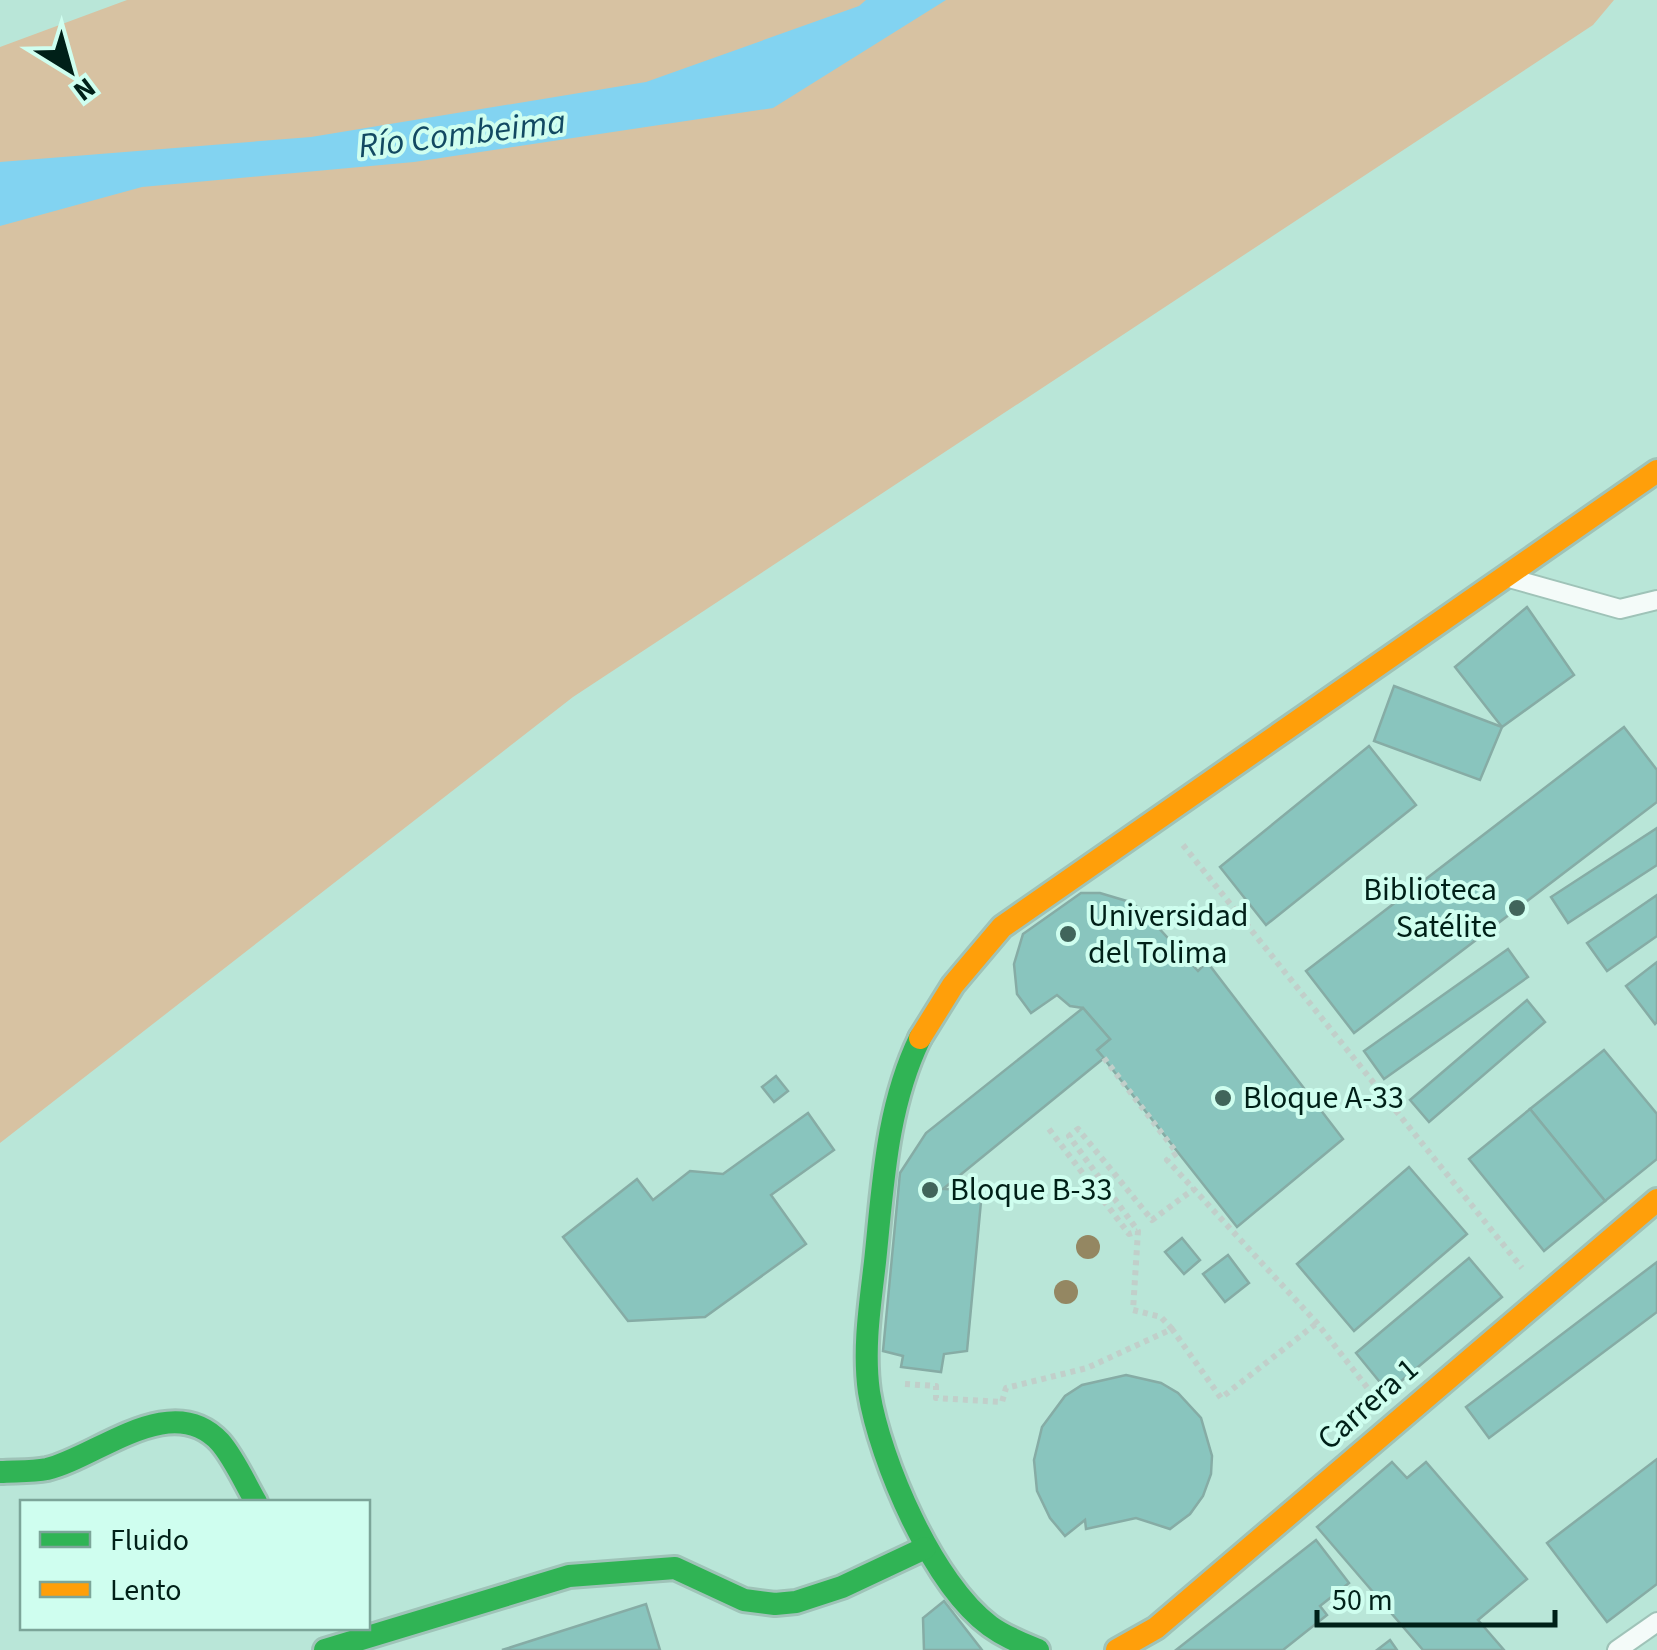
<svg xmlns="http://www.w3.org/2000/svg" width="1657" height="1650" font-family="'Source Sans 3',sans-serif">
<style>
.green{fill:#d7c2a2}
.water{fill:#82d3f1}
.building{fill:#89c5be;stroke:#86aca5;stroke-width:2.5}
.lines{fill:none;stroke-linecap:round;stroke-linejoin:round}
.lane-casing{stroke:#9fc3b8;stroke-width:22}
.fast-casing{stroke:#9fc3b8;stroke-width:28}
.slow-casing{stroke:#9fc3b8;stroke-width:28}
.path{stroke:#c1cfca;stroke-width:6;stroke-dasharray:5 5;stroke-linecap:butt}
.lane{stroke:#f4fbf9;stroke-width:18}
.fast{stroke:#30b455;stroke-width:22}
.slow{stroke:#ff9f0a;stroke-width:22}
.tree{fill:#948762}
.poi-dot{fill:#41655b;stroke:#cffeef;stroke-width:4}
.labels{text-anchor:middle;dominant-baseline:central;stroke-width:8;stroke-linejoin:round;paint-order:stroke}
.poi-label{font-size:32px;fill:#002018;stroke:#cffeef;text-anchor:start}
.street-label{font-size:32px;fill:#002018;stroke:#cffeef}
.water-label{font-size:35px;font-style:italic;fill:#124962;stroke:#cffeef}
</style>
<rect width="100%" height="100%" fill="#b9e6d8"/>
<!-- green -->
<polygon class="green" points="127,0 1614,0 1593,25 573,697 0,1143 0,47"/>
<!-- water -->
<polygon class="water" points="866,0 946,0 773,108 414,162 142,187 0,226 0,162 311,137 646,82 859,6"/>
<!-- building -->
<g class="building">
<polygon points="1527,607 1574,675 1502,727 1455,667"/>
<polygon points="1394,686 1502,727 1480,780 1374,741"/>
<polygon points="1624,727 1657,770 1657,802 1354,1033 1306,971"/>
<polygon points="1369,746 1416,805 1266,925 1220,867"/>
<polygon points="1657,828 1657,865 1568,923 1551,897"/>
<polygon points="1081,893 1100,893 1130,902 1144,912 1198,971 1207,962 1343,1139 1237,1227 1097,1050 1110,1039 1083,1008 1070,1006 1057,995 1031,1013 1017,994 1014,964 1023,934"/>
<polygon points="1657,895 1657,936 1607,971 1587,943"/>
<polygon points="1508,949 1528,977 1384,1079 1364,1051"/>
<polygon points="1657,962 1657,1022 1655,1024 1626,986"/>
<polygon points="1527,1000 1545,1022 1429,1122 1410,1100"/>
<polygon points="1083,1008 1110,1039 1097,1050 1104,1058 943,1189 982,1191 967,1351 944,1354 941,1372 901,1367 903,1356 883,1351 900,1173 926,1133"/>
<polygon points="1604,1050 1657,1114 1657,1159 1605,1201 1530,1109"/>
<polygon points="776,1076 788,1091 774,1102 762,1087"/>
<polygon points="1530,1109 1605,1201 1544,1251 1469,1159"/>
<polygon points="808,1113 834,1150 771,1195 806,1244 705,1317 628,1321 563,1237 637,1179 653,1200 690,1171 723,1174"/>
<polygon points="1409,1167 1467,1234 1354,1331 1297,1264"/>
<polygon points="1182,1238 1200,1260 1184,1274 1165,1252"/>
<polygon points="1228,1255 1249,1283 1225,1302 1203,1274"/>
<polygon points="1469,1258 1502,1297 1388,1392 1356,1353"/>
<polygon points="1657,1262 1657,1312 1489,1438 1466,1407"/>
<polygon points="1126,1375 1161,1383 1178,1393 1201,1418 1212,1456 1211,1474 1203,1496 1190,1514 1170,1529 1136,1518 1086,1529 1085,1520 1065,1536 1050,1518 1037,1491 1034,1460 1042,1427 1065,1396 1082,1385"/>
<polygon points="1657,1459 1657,1584 1607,1622 1547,1543"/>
<polygon points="1392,1462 1407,1478 1426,1462 1527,1579 1478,1620 1504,1650 1423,1650 1317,1527"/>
<polygon points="1316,1540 1349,1583 1320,1606 1327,1615 1283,1650 1176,1650"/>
<polygon points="944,1601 982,1650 924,1650 923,1618"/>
<polygon points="646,1604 660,1650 502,1650"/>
<polygon points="1390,1640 1397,1650 1377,1650"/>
</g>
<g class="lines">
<defs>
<g id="lane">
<polyline points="1513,579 1620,609 1657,600"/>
<polyline points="1617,1650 1657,1622"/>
</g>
<g id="fast">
<path d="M920,1038C886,1108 883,1187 875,1262C870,1305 863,1349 869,1392C880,1461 933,1584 990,1626C1005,1637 1021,1643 1038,1650"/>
<path d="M0,1472C15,1471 32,1472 47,1469C96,1458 171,1389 220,1442C234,1458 245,1483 256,1502"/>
<polyline points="325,1650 569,1576 675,1568 744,1600 775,1604 796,1602 842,1587 925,1548"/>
</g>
<g id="slow">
<polyline points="920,1038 953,985 1002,927 1657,471"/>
<polyline points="1117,1650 1156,1628 1657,1200"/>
</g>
</defs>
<!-- lane casing -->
<use href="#lane" class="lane-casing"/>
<!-- fast casing -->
<use href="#fast" class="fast-casing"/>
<!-- slow casing -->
<use href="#slow" class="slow-casing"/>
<!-- path -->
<g class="path">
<polyline points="1183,845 1522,1268"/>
<polyline points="1104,1058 1177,1153 1167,1160 1317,1323 1373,1395"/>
<polyline points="1049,1129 1129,1234 1138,1231"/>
<polyline points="1172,1329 1161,1317 1133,1310 1138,1231 1069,1136 1078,1129 1152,1220 1194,1189"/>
<polyline points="905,1384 936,1386 936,1398 1002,1402 1006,1388 1087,1368 1172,1329 1221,1398 1317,1323"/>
</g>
<!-- lane -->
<use href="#lane" class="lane"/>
<!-- fast -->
<use href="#fast" class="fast"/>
<!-- slow -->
<use href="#slow" class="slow"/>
</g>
<!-- trees -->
<g class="tree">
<circle cx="1088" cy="1247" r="12"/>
<circle cx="1066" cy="1292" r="12"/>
</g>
<!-- markers -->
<g class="poi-dot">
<circle cx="1517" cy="908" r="10"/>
<circle cx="1068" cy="934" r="10"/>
<circle cx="1223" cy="1098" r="10"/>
<circle cx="930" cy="1190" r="10"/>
</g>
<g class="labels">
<!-- poi labels -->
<g class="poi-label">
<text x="1497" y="890" text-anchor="end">Biblioteca<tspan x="1497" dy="37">Satélite</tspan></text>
<text x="1088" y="916">Universidad<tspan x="1088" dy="37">del Tolima</tspan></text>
<text x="1243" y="1098">Bloque A-33</text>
<text x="950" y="1190">Bloque B-33</text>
</g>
<!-- street labels -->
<g class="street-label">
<text transform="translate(1368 1404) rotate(-41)">Carrera 1</text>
</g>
<!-- water labels -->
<g class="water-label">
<text transform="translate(462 134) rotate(-7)">Río Combeima</text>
</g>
</g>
<!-- legend -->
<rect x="20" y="1500" width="350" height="130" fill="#cffeef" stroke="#7ca599" stroke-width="2.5"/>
<rect x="40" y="1532" width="50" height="15" fill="#30b455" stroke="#7ca599" stroke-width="2.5"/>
<text x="110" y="1550" font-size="30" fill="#002018">Fluido</text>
<rect x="40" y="1582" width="50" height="15" fill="#ff9f0a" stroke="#7ca599" stroke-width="2.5"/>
<text x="110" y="1600" font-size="30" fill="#002018">Lento</text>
<!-- north arrow -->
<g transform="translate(70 70) rotate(143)" stroke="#cffeef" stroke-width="8" paint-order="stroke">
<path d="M0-8L18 38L0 25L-18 38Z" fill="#002018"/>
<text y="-15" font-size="28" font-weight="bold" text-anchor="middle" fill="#002018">N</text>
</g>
<!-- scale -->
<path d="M1317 1610v15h238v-15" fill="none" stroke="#002018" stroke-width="5"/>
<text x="1332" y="1610" font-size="30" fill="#002018" stroke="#cffeef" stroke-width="8" paint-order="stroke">50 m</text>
</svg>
